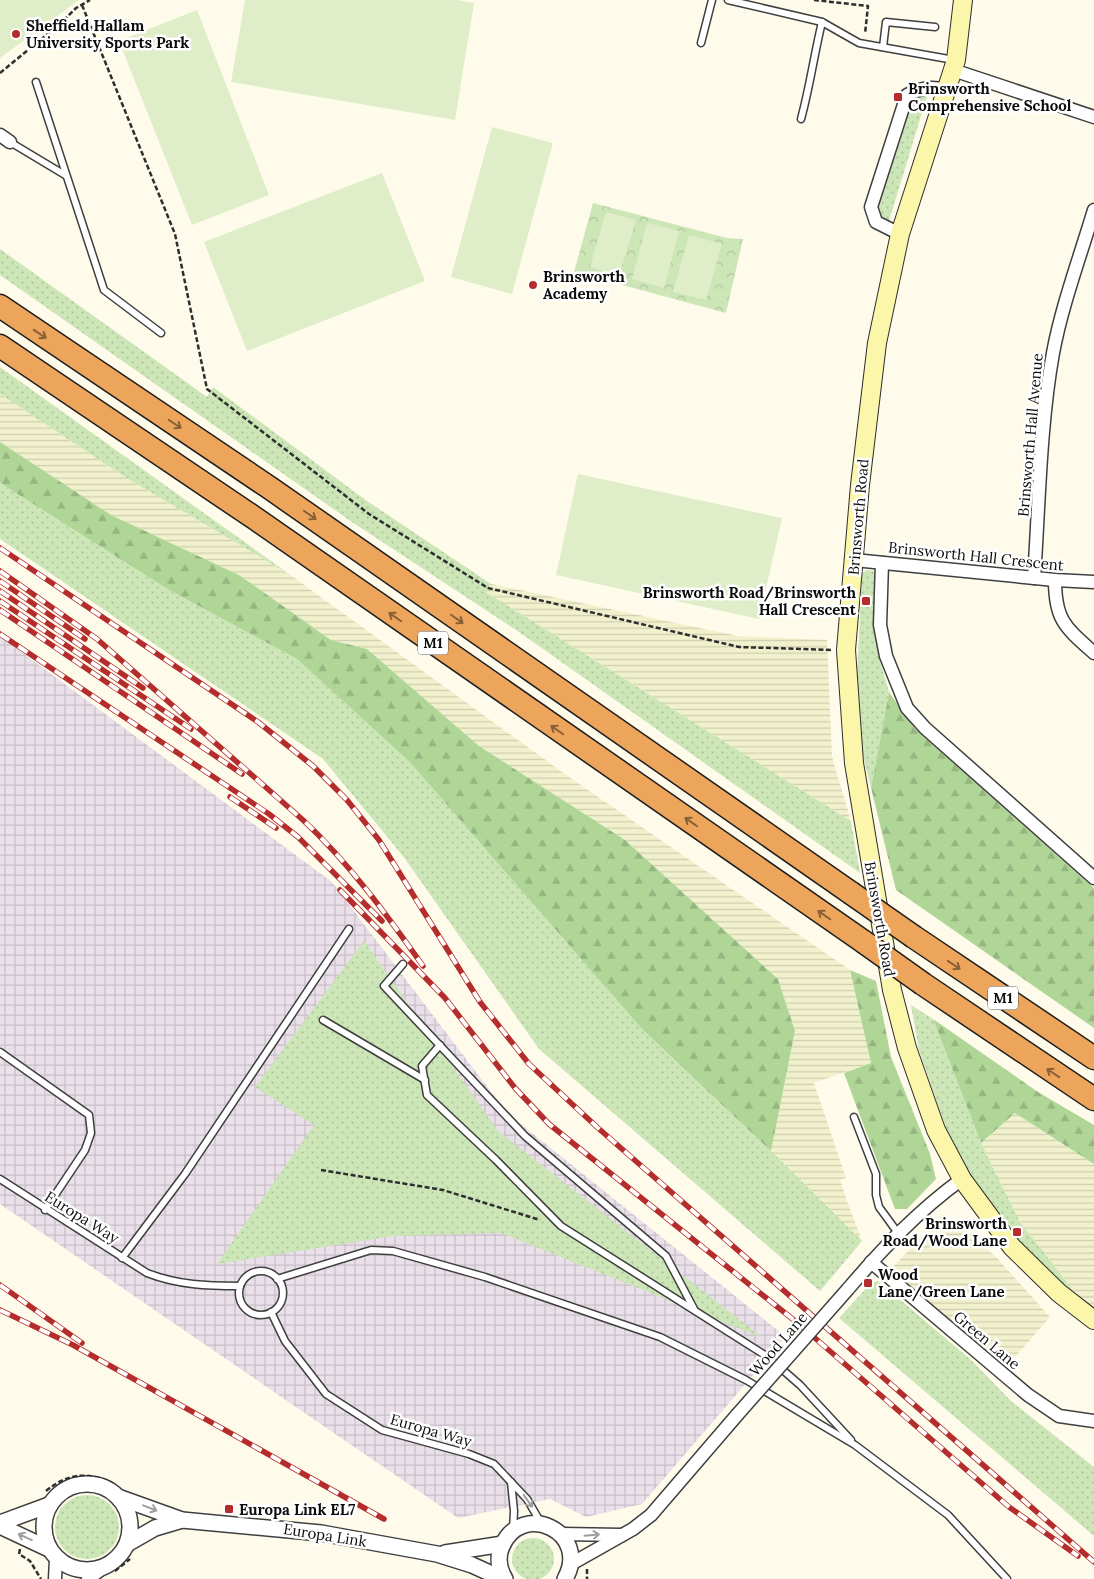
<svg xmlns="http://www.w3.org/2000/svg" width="1094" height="1579" font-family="Lora,serif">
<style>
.industrial{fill:url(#industrial-grid)}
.farmland{fill:url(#farmland-rules)}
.grass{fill:url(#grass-dots)}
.forest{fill:url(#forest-firs)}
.park{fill:url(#park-crowns)}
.pitch{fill:#dfeec9}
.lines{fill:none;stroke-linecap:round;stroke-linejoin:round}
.service-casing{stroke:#3f3f3f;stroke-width:9}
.minor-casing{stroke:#3f3f3f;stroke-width:15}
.tertiary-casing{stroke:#3f3f3f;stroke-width:18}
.secondary-casing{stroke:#2e2e2e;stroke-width:20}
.motorway-casing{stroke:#1d1d1d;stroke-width:25}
.path{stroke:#2e2e2e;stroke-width:2.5;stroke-dasharray:5 2.5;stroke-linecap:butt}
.service{stroke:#fff;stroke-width:6}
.minor{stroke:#fff;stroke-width:12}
.tertiary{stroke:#fff;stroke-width:15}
.secondary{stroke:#fbf6aa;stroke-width:18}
.motorway{stroke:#eda55b;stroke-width:22}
.rail-casing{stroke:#b42c2b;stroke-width:5.5}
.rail{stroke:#fff;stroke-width:4;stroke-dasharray:11;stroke-linecap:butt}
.minor-bridge-casing{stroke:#3f3f3f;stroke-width:15;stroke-linecap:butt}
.motorway-bridge-casing{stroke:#1d1d1d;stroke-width:25;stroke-linecap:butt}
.minor-bridge{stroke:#fff;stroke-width:12}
.motorway-bridge{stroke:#eda55b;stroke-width:22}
.oneway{stroke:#886037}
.oneway2{stroke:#9e9e9e}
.poi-dot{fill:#b42c2b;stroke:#fff;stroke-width:2}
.labels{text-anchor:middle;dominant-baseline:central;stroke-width:5;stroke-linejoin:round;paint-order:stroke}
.shield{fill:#fff;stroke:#555;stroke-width:1}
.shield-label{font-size:14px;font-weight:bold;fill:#0c0c0c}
.poi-label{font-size:15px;font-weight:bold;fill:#0c0c0c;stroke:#fff;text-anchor:start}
.street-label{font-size:15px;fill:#0c0c0c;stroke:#fff}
</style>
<defs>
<pattern id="industrial-grid" width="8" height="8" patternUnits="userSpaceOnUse" patternTransform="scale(1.25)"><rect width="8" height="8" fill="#eae0ea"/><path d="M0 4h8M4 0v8" fill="none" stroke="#c8bfc8"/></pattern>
<pattern id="farmland-rules" width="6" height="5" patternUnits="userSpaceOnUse" patternTransform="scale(1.25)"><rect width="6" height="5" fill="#f2f1cd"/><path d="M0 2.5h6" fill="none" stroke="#cecdaf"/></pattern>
<pattern id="grass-dots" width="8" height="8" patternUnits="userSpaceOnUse" patternTransform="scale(1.25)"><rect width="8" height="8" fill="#cde6b7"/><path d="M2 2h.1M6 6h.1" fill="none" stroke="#afc49c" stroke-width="1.8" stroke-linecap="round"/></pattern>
<pattern id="forest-firs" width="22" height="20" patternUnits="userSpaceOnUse" patternTransform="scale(1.25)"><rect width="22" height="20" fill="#b0d697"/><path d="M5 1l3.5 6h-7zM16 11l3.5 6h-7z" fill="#96b681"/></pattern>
<pattern id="park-crowns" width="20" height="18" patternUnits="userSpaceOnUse" patternTransform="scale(1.25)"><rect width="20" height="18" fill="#cde6b7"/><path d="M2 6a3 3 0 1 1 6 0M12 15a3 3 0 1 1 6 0" fill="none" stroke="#afc49c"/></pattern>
</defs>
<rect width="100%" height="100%" fill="#fefbeb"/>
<!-- industrial -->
<polygon class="industrial" points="0,636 332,882 507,1113 786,1337 642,1504 586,1517 550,1499 458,1518 0,1204"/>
<!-- farmland -->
<g class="farmland">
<polygon points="0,394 125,477 289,574 569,777 850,970 871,1063 814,1083 846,1178 840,1180 847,1201 862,1241 771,1151 795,1031 778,979 625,840 479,746 367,649 331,640 239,575 111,515 0,442"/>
<polygon points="491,584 738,636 827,640 832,757 851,821 486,592"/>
<polygon points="1015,1113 1094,1164 1094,1310 1084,1304 1020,1222 981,1143"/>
<polygon points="942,1215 963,1227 997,1258 1050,1317 1014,1358 996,1345 986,1350 891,1269"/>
</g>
<!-- grass -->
<g class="grass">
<polygon points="917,95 927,96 889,221 881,216 878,206 909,103"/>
<polygon points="0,249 207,397 213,387 367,501 491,584 486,592 851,821 860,873 519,632 352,522 0,275"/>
<polygon points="0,367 289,574 125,477 0,394"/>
<polygon points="0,483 169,590 297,659 410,761 641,1028 771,1151 862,1241 820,1291 539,1049 403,856 323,759 0,539"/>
<polygon points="866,570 873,571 876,575 875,629 879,658 889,692 871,788 860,743 857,676 862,574"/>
<polygon points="364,941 498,1131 763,1338 501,1233 393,1236 217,1264 314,1125 255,1087"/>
<polygon points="911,1005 933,1019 981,1143 1020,1222 1084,1304 1045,1270 983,1201 951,1143 919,1050"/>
<polygon points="878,1281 970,1359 1011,1401 1094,1467 1094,1536 839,1318 871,1283"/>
<circle cx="87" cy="1527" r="32"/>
<circle cx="533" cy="1559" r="21"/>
</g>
<!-- forest -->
<g class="forest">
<polygon points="0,442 111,515 239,575 331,640 367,649 479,746 625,840 778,979 795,1031 771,1151 641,1028 410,762 297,659 169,590 0,483"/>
<polygon points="889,692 915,729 1094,888 1094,1028 896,890 871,788"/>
<polygon points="850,970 876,981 891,1057 930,1154 936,1179 907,1209 895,1209 844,1073 871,1063"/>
<polygon points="933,1019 1038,1092 1094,1125 1094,1164 1015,1113 981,1143"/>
</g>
<!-- park -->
<polygon class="park" points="593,203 727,238 743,239 726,313 574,272"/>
<!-- pitch -->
<g class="pitch">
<polygon points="0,0 79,0 0,58"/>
<polygon points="245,0 457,0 474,3 455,120 231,82"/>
<polygon points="197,10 269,195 192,225 119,41"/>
<polygon points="492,127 553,143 512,294 451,277"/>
<polygon points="382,173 425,281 247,351 204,242"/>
<polygon points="606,212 636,220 619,276 590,267"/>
<polygon points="647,223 679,231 664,288 632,279"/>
<polygon points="689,235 722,244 706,300 673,292"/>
<polygon points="578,474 782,518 759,619 556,575"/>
</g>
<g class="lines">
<defs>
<g id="service">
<polyline points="728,0 822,22 859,43 954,60"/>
<polyline points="701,43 712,0"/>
<polyline points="883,47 886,22 935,27"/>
<polyline points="36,82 104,290 161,333"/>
<path d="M801,119C810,86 814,55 822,22"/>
<polyline points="10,142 65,175"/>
<polyline points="403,964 384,986 525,1136 666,1256 694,1309"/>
<polyline points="323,1020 425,1080"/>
<polyline points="440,1045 422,1066 427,1095 496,1160 561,1226 768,1357 800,1385 851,1440"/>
<polyline points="0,1052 89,1115 91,1133 85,1150 45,1210"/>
<polyline points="854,1117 876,1174 876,1195 879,1207 898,1233"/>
<path d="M0,1179L147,1273C178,1285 207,1286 240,1286"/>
<polyline points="122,1258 185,1174 349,929"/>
<circle cx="261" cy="1293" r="22"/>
<polyline points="277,1279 371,1250 393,1251 485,1277 660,1337 746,1380 855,1445 948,1515 1007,1579"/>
<polyline points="271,1312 285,1341 326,1394 382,1430 469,1454 494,1464 527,1499 541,1523"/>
<polyline points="511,1482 514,1511 513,1530"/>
</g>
<g id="minor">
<polyline points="953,70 1094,117"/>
<polyline points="0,135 10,142"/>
<path d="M900,234L876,222L871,207L907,95C921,88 931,86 946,90"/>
<polyline points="854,560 1055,580 1094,582"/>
<polyline points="882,563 880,625 886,656 907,708 925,728 1094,878"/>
<path d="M1034,578C1039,505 1040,425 1053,353C1062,305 1080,257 1094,210"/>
<path d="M1055,580C1055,620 1065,627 1094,653"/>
<polyline points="871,1262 1028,1395 1059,1416 1094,1421"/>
<path d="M848,1289C883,1248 918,1211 962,1179"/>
<polyline points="561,1534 622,1535"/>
<polyline points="571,1564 633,1529 651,1515 737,1415"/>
<polyline points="55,1579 56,1559"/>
<polyline points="88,1579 103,1568"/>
</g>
<g id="tertiary">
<circle cx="87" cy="1527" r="43"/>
<polyline points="118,1497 182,1520 321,1533 437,1554 472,1565 503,1579"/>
<polyline points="0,1523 49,1505"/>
<polyline points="0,1526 49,1549"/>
<polyline points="127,1544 155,1528 182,1520"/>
<polyline points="445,1553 503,1544"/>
<path d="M505,1579C499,1569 497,1557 502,1546C522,1500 591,1532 565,1579"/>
</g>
<polyline id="secondary" points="963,0 956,60 900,234 877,343 860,485 846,650 854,763 892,990 907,1048 936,1130 962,1179 1012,1247 1059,1293 1094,1320"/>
<g id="motorway">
<polyline points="0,306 270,488 851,893"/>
<polyline points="0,346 256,519 864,942"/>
<polyline points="914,937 1094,1058"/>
<polyline points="923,984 1094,1099"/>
</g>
</defs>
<!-- service casing -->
<use href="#service" class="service-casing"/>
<!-- minor casing -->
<use href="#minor" class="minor-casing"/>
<!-- tertiary casing -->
<use href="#tertiary" class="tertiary-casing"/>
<!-- secondary casing -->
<use href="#secondary" class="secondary-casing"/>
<!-- motorway casing -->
<use href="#motorway" class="motorway-casing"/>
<!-- path -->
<g class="path">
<polyline points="814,0 868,6 865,34"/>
<polyline points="82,5 175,234 207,389 369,514 488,588 739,647 832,650"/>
<polyline points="0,73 62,22 76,8 90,0"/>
<polyline points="321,1170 443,1190 540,1220"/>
<path d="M46,1491C68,1473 88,1471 114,1484"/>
<polyline points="20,1549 19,1554 30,1561 41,1579"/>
<polyline points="587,1569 587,1579"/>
<polyline points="115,1571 130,1559"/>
</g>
<!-- service -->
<use href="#service" class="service"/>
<!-- minor -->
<use href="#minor" class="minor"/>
<!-- tertiary -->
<use href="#tertiary" class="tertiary"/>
<!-- secondary -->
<use href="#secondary" class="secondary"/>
<!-- motorway -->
<use href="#motorway" class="motorway"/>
<defs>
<g id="rail">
<polyline points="0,548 258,722 313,766 347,800 379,840 480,1002 529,1064 598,1128 1094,1562"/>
<path d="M0,571L97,639L303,820C349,863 387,915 423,966"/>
<polyline points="0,581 85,639"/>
<polyline points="0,591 143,688"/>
<polyline points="0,601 191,729"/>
<polyline points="0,610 242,774"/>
<polyline points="0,634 269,814 298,837 382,921"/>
<polyline points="230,797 276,828"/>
<polyline points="340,890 445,998 515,1088 549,1124 800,1325 1009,1507 1078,1556"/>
<polyline points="0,1285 82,1343"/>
<polyline points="0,1310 73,1345 384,1519"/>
</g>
</defs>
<!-- rail casing -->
<use href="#rail" class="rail-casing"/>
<!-- rail -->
<use href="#rail" class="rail"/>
<defs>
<polyline id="minor-bridge" points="737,1415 848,1289"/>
<g id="motorway-bridge">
<polyline points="851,893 914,937"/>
<polyline points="864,942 923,984"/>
</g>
</defs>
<!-- minor-bridge casing -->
<use href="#minor-bridge" class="minor-bridge-casing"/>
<!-- motorway-bridge casing -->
<use href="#motorway-bridge" class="motorway-bridge-casing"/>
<!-- minor-bridge -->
<use href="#minor-bridge" class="minor-bridge"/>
<!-- motorway-bridge -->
<use href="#motorway-bridge" class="motorway-bridge"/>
</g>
<!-- one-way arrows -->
<defs><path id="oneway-shaft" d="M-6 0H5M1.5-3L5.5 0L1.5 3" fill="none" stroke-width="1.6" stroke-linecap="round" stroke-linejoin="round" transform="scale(1.25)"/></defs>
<g class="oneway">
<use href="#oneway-shaft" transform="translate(40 334) rotate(34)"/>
<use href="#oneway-shaft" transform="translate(175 424) rotate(34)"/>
<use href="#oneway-shaft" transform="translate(310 515) rotate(35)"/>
<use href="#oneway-shaft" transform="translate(395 617) rotate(-145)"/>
<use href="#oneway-shaft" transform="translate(457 619) rotate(35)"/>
<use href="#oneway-shaft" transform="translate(557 730) rotate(-145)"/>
<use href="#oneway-shaft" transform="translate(691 822) rotate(-145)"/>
<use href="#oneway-shaft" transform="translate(824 915) rotate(-145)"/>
<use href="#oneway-shaft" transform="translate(954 965) rotate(34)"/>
<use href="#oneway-shaft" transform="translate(1053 1073) rotate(-146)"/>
</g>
<g class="oneway2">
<use href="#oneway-shaft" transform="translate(528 1501) rotate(55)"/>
<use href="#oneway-shaft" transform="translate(150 1508) rotate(21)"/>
<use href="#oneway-shaft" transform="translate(592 1535) rotate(-5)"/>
<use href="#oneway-shaft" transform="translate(25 1537) rotate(-155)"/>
</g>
<!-- markers -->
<g class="poi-dot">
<circle cx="16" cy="34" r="5"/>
<rect x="893" y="92" width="10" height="10" rx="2.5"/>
<circle cx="533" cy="285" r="5"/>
<rect x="861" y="596" width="10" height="10" rx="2.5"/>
<rect x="1012" y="1227" width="10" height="10" rx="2.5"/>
<rect x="863" y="1278" width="10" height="10" rx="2.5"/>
<rect x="224" y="1504" width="10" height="10" rx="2.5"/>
</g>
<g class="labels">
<!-- shield labels -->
<g class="shield">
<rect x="418" y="631.5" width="30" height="23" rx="4"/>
<rect x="988" y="986.5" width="30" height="23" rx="4"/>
</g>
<g class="shield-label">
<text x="433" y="643">M1</text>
<text x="1003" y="998">M1</text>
</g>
<!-- poi labels -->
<g class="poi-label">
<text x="26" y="25">Sheffield Hallam<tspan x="26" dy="17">University Sports Park</tspan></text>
<text x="908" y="88">Brinsworth<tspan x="908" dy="17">Comprehensive School</tspan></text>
<text x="543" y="276">Brinsworth<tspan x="543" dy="17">Academy</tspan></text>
<text x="856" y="592" text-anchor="end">Brinsworth Road/Brinsworth<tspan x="856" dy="17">Hall Crescent</tspan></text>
<text x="1007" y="1223" text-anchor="end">Brinsworth<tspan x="1007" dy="17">Road/Wood Lane</tspan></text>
<text x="878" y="1274">Wood<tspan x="878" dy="17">Lane/Green Lane</tspan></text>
<text x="239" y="1509">Europa Link EL7</text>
</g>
<!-- street labels -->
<g class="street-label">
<text transform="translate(1030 435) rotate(-85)">Brinsworth Hall Avenue</text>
<text transform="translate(858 517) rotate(-85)">Brinsworth Road</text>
<text transform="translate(976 556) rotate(6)">Brinsworth Hall Crescent</text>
<text transform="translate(880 919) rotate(80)">Brinsworth Road</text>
<text transform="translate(82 1217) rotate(32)">Europa Way</text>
<text transform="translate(987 1340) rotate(40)">Green Lane</text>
<text transform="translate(778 1344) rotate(-49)">Wood Lane</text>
<text transform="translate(431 1430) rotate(16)">Europa Way</text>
<text transform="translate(325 1535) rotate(9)">Europa Link</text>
</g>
</g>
</svg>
